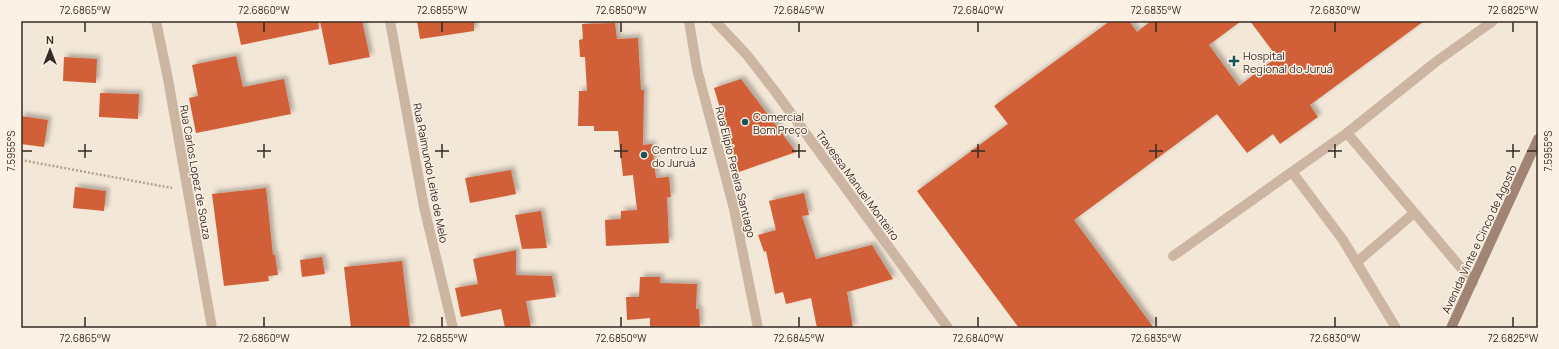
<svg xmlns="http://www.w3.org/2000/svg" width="1559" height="349" font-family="Manrope,sans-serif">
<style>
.building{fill:#d16038;filter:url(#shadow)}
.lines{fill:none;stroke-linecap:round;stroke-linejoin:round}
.path{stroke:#b8a08c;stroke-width:2.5;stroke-dasharray:2 2;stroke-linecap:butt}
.service{stroke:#ccb6a2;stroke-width:10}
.minor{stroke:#ccb6a2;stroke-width:10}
.secondary{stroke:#a08574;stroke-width:10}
.ticks{fill:none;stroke:#362b25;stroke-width:1.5}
.poi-dot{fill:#17555b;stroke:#fbf1e4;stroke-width:1.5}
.labels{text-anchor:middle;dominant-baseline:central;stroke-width:3;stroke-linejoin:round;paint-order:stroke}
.poi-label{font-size:11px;fill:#362b25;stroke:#fbf1e4;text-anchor:start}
.street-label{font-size:11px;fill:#362b25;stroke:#fbf1e4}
.neatline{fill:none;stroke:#362b25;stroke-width:1.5}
.ticks-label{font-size:10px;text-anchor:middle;fill:#362b25}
</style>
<defs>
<filter id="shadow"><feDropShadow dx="3.5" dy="-3.5" stdDeviation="2" flood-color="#0004"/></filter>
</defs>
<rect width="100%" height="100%" fill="#f3e7d7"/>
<!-- building -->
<g class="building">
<polygon points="236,21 318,21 319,29 241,45"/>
<polygon points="320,21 362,21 370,57 329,65"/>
<polygon points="417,21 474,21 474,31 420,39"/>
<polygon points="1110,21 1129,21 1137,32 1151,21 1241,21 1209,45 1239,86 1277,57 1250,21 1424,21 1310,105 1318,117 1280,144 1273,134 1247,153 1217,114 1074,220 1154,328 1019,328 917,191 1008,124 994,106"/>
<polygon points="615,23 617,39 638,38 641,90 644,90 643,145 652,144 656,178 669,177 671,197 667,197 669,243 606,246 605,220 621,219 621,211 637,210 633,175 623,176 618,131 594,131 594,126 578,126 579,91 587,91 585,57 580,57 579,40 583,39 582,24"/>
<polygon points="236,56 243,87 284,79 291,114 196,133 189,98 198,96 192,65"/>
<polygon points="64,57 97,59 96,83 63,81"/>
<polygon points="741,79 796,152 739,172 714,88"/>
<polygon points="100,93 139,94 138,119 99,117"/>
<polygon points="21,116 48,120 44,147 21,144"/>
<polygon points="511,170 516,194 470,203 465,178"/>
<polygon points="75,187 106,191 104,211 73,208"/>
<polygon points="266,188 273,255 275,255 278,275 268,276 269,281 224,286 212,194"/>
<polygon points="804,193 809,215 802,216 816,259 872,245 893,279 847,292 853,328 817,328 811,298 786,304 783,292 775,294 766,251 764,252 758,235 776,230 769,201"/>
<polygon points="541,211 547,248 522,249 515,215"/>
<polygon points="516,250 516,275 552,276 556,297 526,301 531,328 505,328 501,309 461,317 455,288 478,284 473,259"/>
<polygon points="322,257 325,274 302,277 300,260"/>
<polygon points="402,261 410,328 351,328 344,267"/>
<polygon points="640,277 660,277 660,283 697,284 696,309 699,309 700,328 650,328 650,318 627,320 626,297 639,297"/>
</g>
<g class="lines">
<!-- path -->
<polyline class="path" points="21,160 172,188"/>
<!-- service -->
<g class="service">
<polyline points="1347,133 1473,282"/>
<polyline points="1292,172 1343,240 1396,328"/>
<polyline points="1173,256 1347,133 1437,61 1493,21"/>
<polyline points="1357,262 1414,213"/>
</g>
<!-- minor -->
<g class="minor">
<polyline points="156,21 168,79 212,328"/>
<polyline points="390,21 424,207 453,328"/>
<polyline points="689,21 697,69 734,209 758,328"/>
<polyline points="715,21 747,55 774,90 948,328"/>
</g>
<!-- secondary -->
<polyline class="secondary" points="1451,328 1538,139"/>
</g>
<!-- ticks -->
<path class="ticks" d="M85,22V32M264,22V32M442,22V32M621,22V32M799,22V32M978,22V32M1156,22V32M1335,22V32M1513,22V32M85,144V158M264,144V158M442,144V158M621,144V158M799,144V158M978,144V158M1156,144V158M1335,144V158M1513,144V158M22,151H32M78,151H92M257,151H271M435,151H449M614,151H628M792,151H806M971,151H985M1149,151H1163M1328,151H1342M1506,151H1520M1527,151H1537M85,317V327M264,317V327M442,317V327M621,317V327M799,317V327M978,317V327M1156,317V327M1335,317V327M1513,317V327"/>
<!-- markers -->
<g class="poi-dot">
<path d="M1232 55h4v4h4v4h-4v4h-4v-4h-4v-4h4z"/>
<circle cx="745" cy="122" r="4"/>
<circle cx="644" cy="155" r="4"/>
</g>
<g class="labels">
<!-- poi labels -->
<g class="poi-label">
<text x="1243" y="55">Hospital<tspan x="1243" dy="13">Regional do Juruá</tspan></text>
<text x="753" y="116">Comercial<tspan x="753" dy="13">Bom Preço</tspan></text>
<text x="652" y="149">Centro Luz<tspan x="652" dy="13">do Juruá</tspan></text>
</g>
<!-- street labels -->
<g class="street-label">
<text transform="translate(196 172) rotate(80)">Rua Carlos Lopez de Souza</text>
<text transform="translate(736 172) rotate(76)">Rua Elipio Pereira Santiago</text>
<text transform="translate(431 173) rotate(79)">Rua Raimundo Leite de Melo</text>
<text transform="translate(858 185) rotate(54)">Travessa Manuel Monteiro</text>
<text transform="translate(1479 239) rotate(-65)">Avenida Vinte e Cinco de Agosto</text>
</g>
</g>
<!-- border -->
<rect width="1559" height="349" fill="none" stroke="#fbf1e4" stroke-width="44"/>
<!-- north arrow -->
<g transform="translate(50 50)" stroke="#fbf1e4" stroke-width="3" paint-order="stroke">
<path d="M0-3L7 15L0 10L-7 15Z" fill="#362b25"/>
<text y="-6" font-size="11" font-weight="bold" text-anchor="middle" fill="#362b25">N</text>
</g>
<rect x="22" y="22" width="1515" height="305" class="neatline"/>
<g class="ticks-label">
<text x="85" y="14">72.6865°W</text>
<text x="264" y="14">72.6860°W</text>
<text x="442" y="14">72.6855°W</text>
<text x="621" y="14">72.6850°W</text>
<text x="799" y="14">72.6845°W</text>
<text x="978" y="14">72.6840°W</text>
<text x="1156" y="14">72.6835°W</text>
<text x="1335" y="14">72.6830°W</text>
<text x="1513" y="14">72.6825°W</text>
<text transform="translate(11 151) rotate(-90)" y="4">7.5955°S</text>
<text transform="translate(1548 151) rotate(-90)" y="4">7.5955°S</text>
<text x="85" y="342">72.6865°W</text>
<text x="264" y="342">72.6860°W</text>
<text x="442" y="342">72.6855°W</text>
<text x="621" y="342">72.6850°W</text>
<text x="799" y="342">72.6845°W</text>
<text x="978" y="342">72.6840°W</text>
<text x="1156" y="342">72.6835°W</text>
<text x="1335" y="342">72.6830°W</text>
<text x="1513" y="342">72.6825°W</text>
</g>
</svg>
